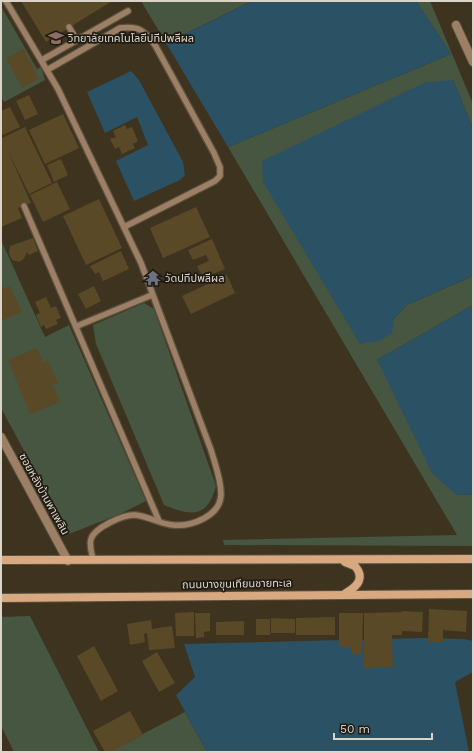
<svg xmlns="http://www.w3.org/2000/svg" width="474" height="753" font-family="'Work Sans','Noto Sans Thai',sans-serif">
<style>
.green{fill:#465641}
.water{fill:#2b5164}
.building{fill:#5a4927}
.lines{fill:none;stroke-linecap:round;stroke-linejoin:round}
.lane-casing{stroke:#59503e;stroke-width:8}
.street-casing{stroke:#59503e;stroke-width:10}
.secondary-casing{stroke:#59503e;stroke-width:10}
.lane{stroke:#9d7f66;stroke-width:5.5}
.street{stroke:#9d7f66;stroke-width:8}
.secondary{stroke:#d8a880;stroke-width:8}
.labels{text-anchor:middle;dominant-baseline:central;stroke-width:3.5;stroke-linejoin:round;paint-order:stroke}
.poi-label{font-size:11px;fill:#dbd5c9;stroke:#201b13;text-anchor:start}
.street-label{font-size:11px;fill:#dbd5c9;stroke:#201b13}
</style>
<rect width="100%" height="100%" fill="#3d331f"/>
<!-- green -->
<g class="green">
<polygon points="141,1 252,1 166,43"/>
<polygon points="416,1 430,1 473,104 473,128 453,80 394,319 407,305 473,276 473,305 377,360 455,494 473,495 473,546 224,545 223,540 457,535 228,147 451,54"/>
<polygon points="1,6 37,69 41,67 45,80 4,102 1,97"/>
<polygon points="1,240 45,337 69,325 146,501 120,514 69,534 1,408"/>
<path d="M144,303L154,309L216,486C207,519 191,516 164,505L96,344L93,325Z"/>
<polygon points="30,616 99,752 14,752 1,726 1,617"/>
<polygon points="185,712 207,752 108,752"/>
</g>
<!-- water -->
<g class="water">
<polygon points="252,1 416,1 451,54 228,147 166,43"/>
<polygon points="131,71 139,80 183,162 185,175 180,180 134,201 116,161 148,145 137,117 105,133 87,92"/>
<polygon points="453,80 473,128 473,276 407,305 394,319 392,333 379,341 360,344 263,182 262,161 426,82"/>
<polygon points="473,305 473,495 455,494 432,473 377,360"/>
<polygon points="422,638 464,639 473,641 473,672 455,682 469,752 207,752 176,695 195,677 184,644"/>
</g>
<!-- building -->
<g class="building">
<polygon points="21,1 112,1 46,42"/>
<polygon points="24,49 39,79 22,88 6,58"/>
<polygon points="29,95 38,114 25,120 16,101"/>
<polygon points="10,107 20,127 3,135 1,130 1,111"/>
<polygon points="63,114 79,148 45,164 29,130"/>
<polygon points="125,125 127,129 132,127 138,141 133,144 135,148 122,154 119,147 115,149 110,139 116,137 113,131"/>
<polygon points="25,127 52,183 29,194 7,149 31,203 18,208 22,218 1,227 1,135 2,138"/>
<polygon points="61,159 68,175 54,182 47,165"/>
<polygon points="57,182 70,209 43,222 30,195"/>
<polygon points="99,199 122,248 86,265 63,216"/>
<polygon points="196,207 210,237 163,258 150,228"/>
<polygon points="33,238 38,251 29,255 27,252 24,259 19,262 12,260 9,254 10,246"/>
<polygon points="212,239 225,269 203,278 197,266 209,261 206,255 193,260 188,250"/>
<polygon points="121,251 129,269 103,281 99,272 95,274 90,266"/>
<polygon points="227,275 235,293 191,314 182,296"/>
<polygon points="1,283 4,289 10,286 22,312 1,321"/>
<polygon points="94,286 101,301 86,309 78,294"/>
<polygon points="46,297 51,308 56,306 61,318 56,320 58,324 46,329 44,325 41,327 36,315 40,313 35,302"/>
<polygon points="37,348 43,362 48,360 58,383 53,385 60,402 30,414 8,360"/>
<polygon points="429,609 467,611 466,632 443,630 443,642 428,642"/>
<polygon points="402,611 423,612 422,632 402,631 402,635 392,635 393,667 364,668 364,613 402,612 402,624"/>
<polygon points="194,612 194,636 176,636 175,613"/>
<polygon points="195,613 210,613 210,631 204,632 204,637 196,638"/>
<polygon points="339,613 363,613 362,654 352,654 352,648 339,647"/>
<polygon points="335,617 335,635 296,635 296,618"/>
<polygon points="271,618 295,619 295,633 271,633"/>
<rect x="256" y="619" width="14" height="16"/>
<polygon points="151,620 152,629 172,626 175,648 149,650 147,633 144,634 145,642 130,645 127,624"/>
<polygon points="244,621 244,635 216,635 216,622"/>
<polygon points="94,646 118,691 101,701 77,656"/>
<polygon points="157,652 175,683 159,692 142,661"/>
<polygon points="130,711 143,735 111,752 105,752 93,731"/>
</g>
<g class="lines">
<defs>
<g id="lane">
<path d="M6,1L58,89L141,263L211,450C215,464 221,479 221,494C221,516 191,527 173,525C160,524 148,516 135,515C124,514 94,528 91,539C89,545 92,554 93,560"/>
<polyline points="69,27 76,39"/>
<polyline points="42,60 128,11"/>
<path d="M47,70L120,28C139,26 144,30 155,45L214,153L220,167V176L215,181L124,227"/>
<polyline points="24,206 159,521"/>
<polyline points="77,326 152,295"/>
</g>
<g id="street">
<polyline points="456,25 473,62"/>
<polyline points="1,437 68,561"/>
</g>
<g id="secondary">
<polyline points="1,560 473,559"/>
<path d="M345,562L355,566C365,578 358,586 346,593"/>
<polyline points="1,598 473,594"/>
</g>
</defs>
<!-- lane casing -->
<use href="#lane" class="lane-casing"/>
<!-- street casing -->
<use href="#street" class="street-casing"/>
<!-- secondary casing -->
<use href="#secondary" class="secondary-casing"/>
<!-- lane -->
<use href="#lane" class="lane"/>
<!-- street -->
<use href="#street" class="street"/>
<!-- secondary -->
<use href="#secondary" class="secondary"/>
</g>
<!-- icons -->
<defs>
<symbol id="university-bare" viewBox="-9 -9 18 18"><path d="M0-5L7-2L0 1L-7-2ZM-4 1L0 2.5L4 1V4Q0 6-4 4Z" fill="#8d6e63" stroke="#201b13" stroke-width="2.5" paint-order="stroke"/></symbol>
<symbol id="temple-bare" viewBox="-9 -9 18 18"><path d="M0-6L5-2H3V0L6.5 2.5H4V6H1.5V3h-3V6H-4V2.5H-6.5L-3 0V-2H-5Z" fill="#6b7280" stroke="#201b13" stroke-width="2.5" paint-order="stroke"/></symbol>
</defs>
<g fill-rule="evenodd">
<use href="#university-bare" x="45" y="27" width="22" height="22"/>
<use href="#temple-bare" x="142" y="267" width="22" height="22"/>
</g>
<g class="labels">
<!-- poi labels -->
<g class="poi-label">
<text x="68" y="38">วิทยาลัยเทคโนโลยีปทีปพลีผล</text>
<text x="165" y="278">วัดปทีปพลีผล</text>
</g>
<!-- street labels -->
<g class="street-label">
<text transform="translate(44 494) rotate(61)">ซอยหลังบ้านพาเพลิน</text>
<text transform="translate(237 584) rotate(-1)">ถนนบางขุนเทียนชายทะเล</text>
</g>
</g>
<!-- border -->
<rect width="474" height="753" fill="none" stroke="#dbd5c9" stroke-width="4"/>
<!-- scale -->
<path d="M334 733v6h98v-6" fill="none" stroke="#dbd5c9" stroke-width="2"/>
<text x="340" y="733" font-size="12" fill="#dbd5c9" stroke="#201b13" stroke-width="3" paint-order="stroke">50 m</text>
</svg>
